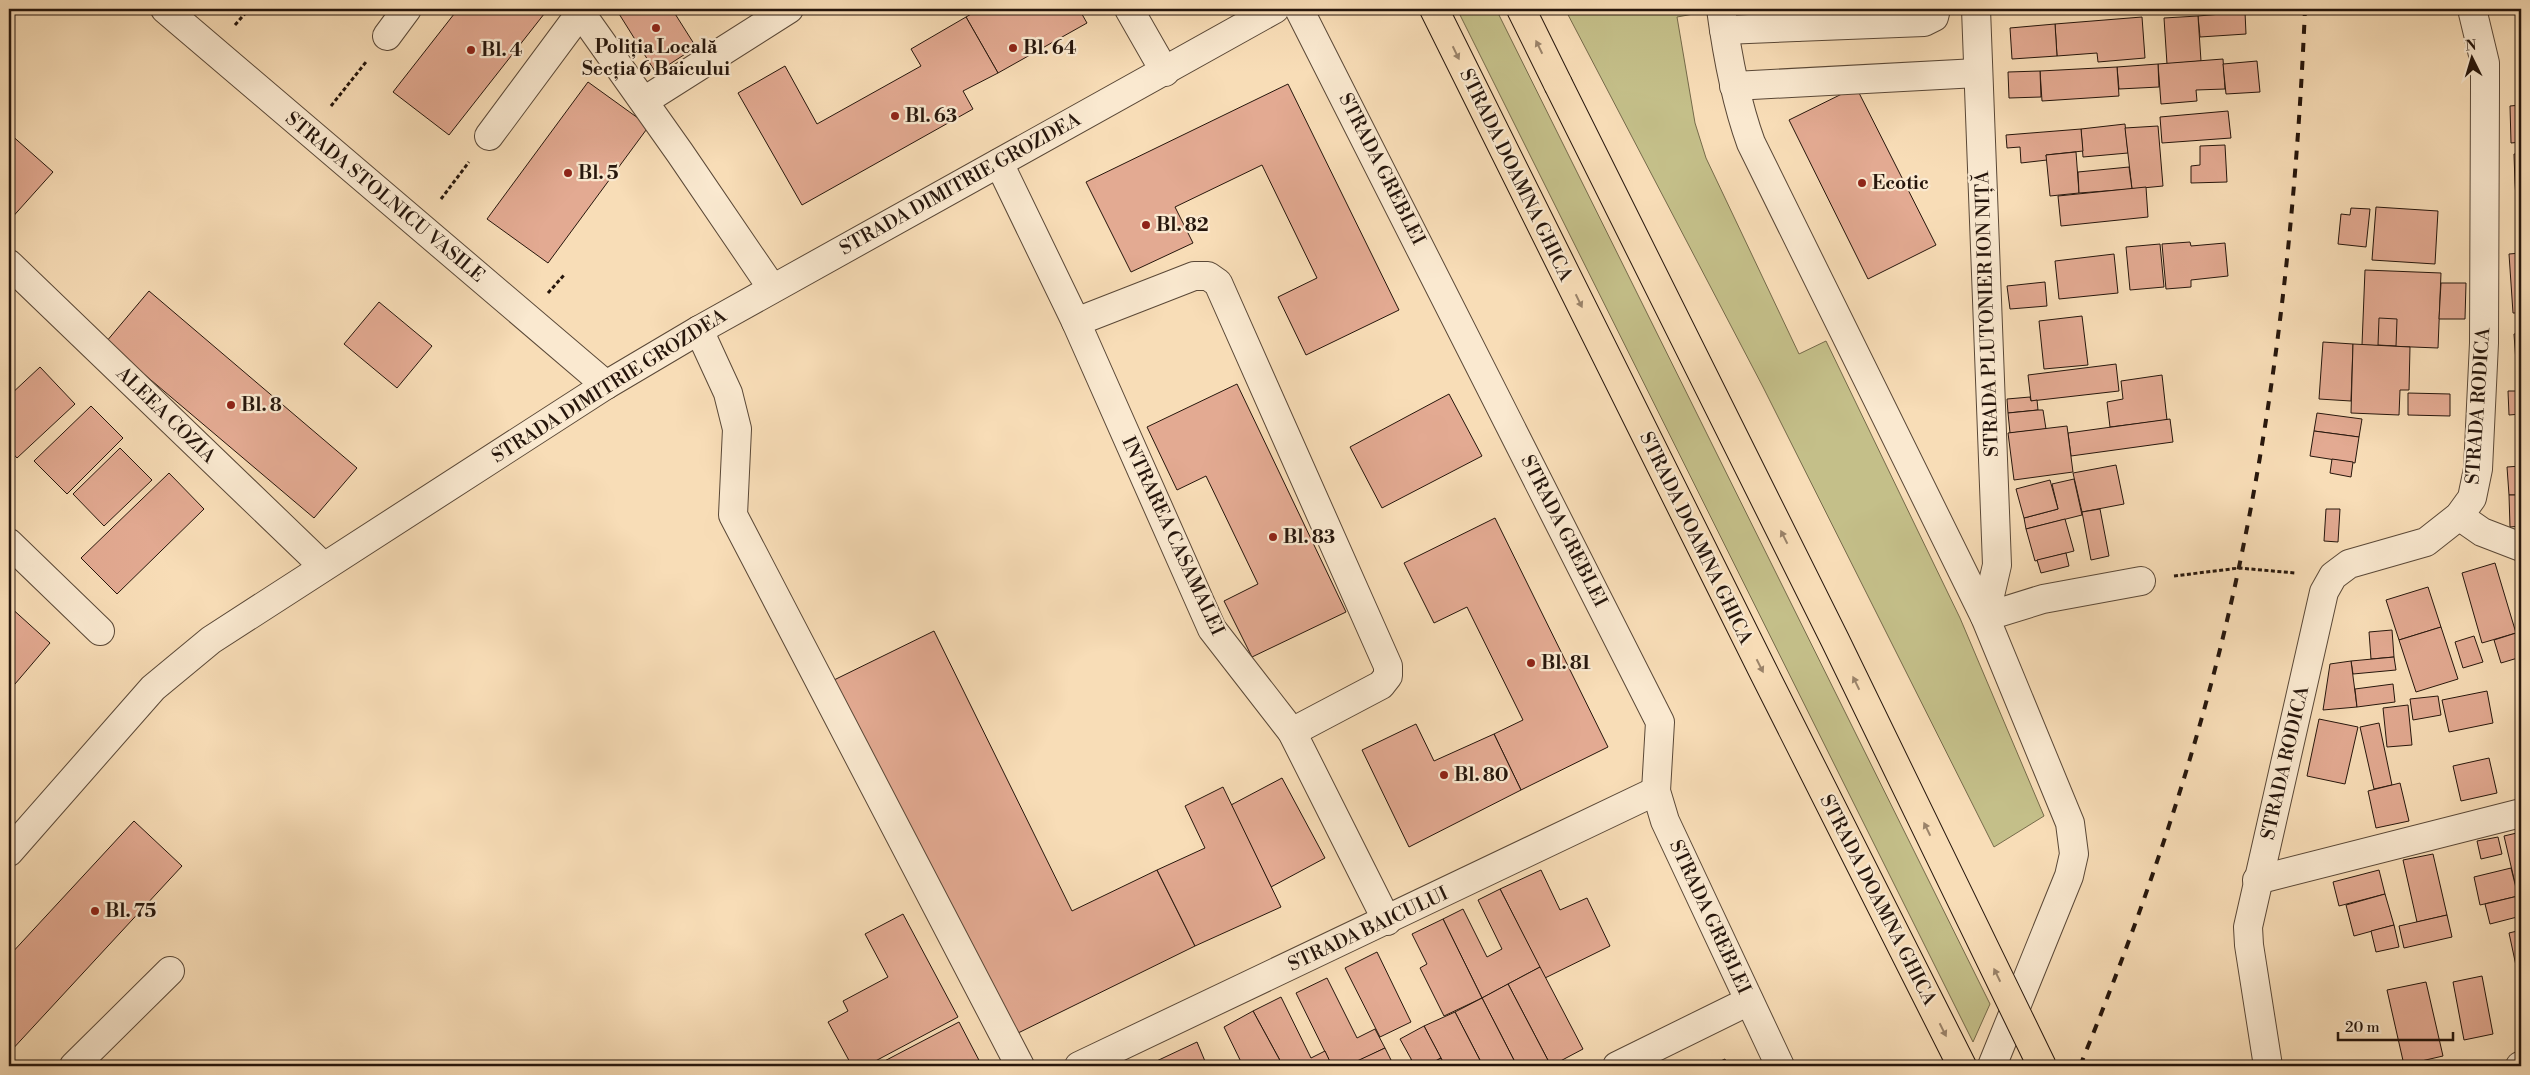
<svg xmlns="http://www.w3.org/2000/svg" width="2530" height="1075" font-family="'Libre Bodoni',serif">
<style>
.green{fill:#c4bf89;stroke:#756a4a}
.building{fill:#e3aa92;stroke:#26160c}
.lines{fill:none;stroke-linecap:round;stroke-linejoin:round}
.minor-casing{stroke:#5a4837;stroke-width:30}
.major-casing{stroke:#26160c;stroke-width:30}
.path{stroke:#26160c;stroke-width:3;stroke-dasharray:4 2.5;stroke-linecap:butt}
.minor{stroke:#fae9d0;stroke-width:28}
.major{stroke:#f8ddb7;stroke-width:28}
.rail{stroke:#26160c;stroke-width:4;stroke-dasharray:9 9;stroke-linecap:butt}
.major-bridge-casing{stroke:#26160c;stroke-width:30;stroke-linecap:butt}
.major-bridge{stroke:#f8ddb7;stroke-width:28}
.oneway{fill:#9a836a}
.poi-dot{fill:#8f2418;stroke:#fae9d0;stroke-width:2}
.labels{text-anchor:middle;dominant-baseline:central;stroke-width:4.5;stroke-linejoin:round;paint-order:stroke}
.poi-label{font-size:19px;font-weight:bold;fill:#26160c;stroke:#fae9d0;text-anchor:start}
.street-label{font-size:19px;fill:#26160c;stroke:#fae9d0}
</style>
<rect width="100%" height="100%" fill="#f8ddb7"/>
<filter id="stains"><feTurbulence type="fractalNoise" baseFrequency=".004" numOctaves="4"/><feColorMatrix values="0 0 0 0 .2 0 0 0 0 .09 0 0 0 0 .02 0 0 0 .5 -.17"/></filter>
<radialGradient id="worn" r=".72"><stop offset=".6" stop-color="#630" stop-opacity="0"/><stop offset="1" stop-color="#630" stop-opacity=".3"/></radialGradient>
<!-- green -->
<g class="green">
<polygon points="1457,9 1496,9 1990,1004 1973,1042"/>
<polygon points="1565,9 1698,9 1699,13 1677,17 1695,123 1706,158 1799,354 1826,341 1960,618 2044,816 1994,847 1763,387"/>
</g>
<!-- building -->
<g class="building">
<polygon points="458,9 548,9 449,135 393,92"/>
<polygon points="616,9 672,9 696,47 656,73"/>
<polygon points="980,9 1079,9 1087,23 998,73 966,17"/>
<polygon points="2245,12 2246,34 2200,37 2198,16"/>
<polygon points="2198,16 2201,61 2167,64 2164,18"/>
<polygon points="966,17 998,73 963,91 973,109 802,205 738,93 785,66 817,124 921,66 911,49"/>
<polygon points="2142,17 2145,58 2098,62 2097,53 2057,56 2055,24"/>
<polygon points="2055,24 2057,56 2012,59 2010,28"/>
<polygon points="2223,59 2225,89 2196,90 2197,101 2161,104 2158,64"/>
<polygon points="2257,61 2260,92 2226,94 2223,64"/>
<polygon points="2158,64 2159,87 2119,89 2117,67"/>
<polygon points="2117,67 2119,96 2042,101 2040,71"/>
<polygon points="2040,71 2041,97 2009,98 2008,72"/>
<polygon points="588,82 649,126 548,263 487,219"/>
<polygon points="1288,84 1399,310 1306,355 1278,297 1317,278 1262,165 1175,207 1193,243 1131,272 1086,182"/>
<polygon points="1856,87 1936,245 1868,279 1789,120"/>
<polygon points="2521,105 2521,142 2511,143 2510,106"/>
<polygon points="2228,111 2231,138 2162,143 2160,117"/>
<polygon points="2125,124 2128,153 2083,157 2081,129"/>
<polygon points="2158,126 2163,186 2132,189 2125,128"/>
<polygon points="2081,129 2083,151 2046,155 2047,160 2021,163 2020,147 2007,148 2006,135"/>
<polygon points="9,133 53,172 9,221"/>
<polygon points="2225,145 2227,182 2191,183 2191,166 2200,165 2200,146"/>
<polygon points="2076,152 2079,193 2050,196 2046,155"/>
<polygon points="2514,154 2521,154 2521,183 2515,183"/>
<polygon points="2129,167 2132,189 2079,193 2078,172"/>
<polygon points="2515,183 2521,183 2521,213 2517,213"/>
<polygon points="2146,187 2148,217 2061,226 2058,196"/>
<polygon points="2376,207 2438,211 2435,264 2372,260"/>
<polygon points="2351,208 2370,209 2366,247 2338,244 2341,214 2350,215"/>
<polygon points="2190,242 2191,246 2225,243 2228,276 2191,280 2191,287 2166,289 2162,244"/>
<polygon points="2160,244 2164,287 2130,290 2126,247"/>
<polygon points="2521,253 2521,313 2513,313 2509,254"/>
<polygon points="2114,254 2118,293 2059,299 2055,261"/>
<polygon points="2365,270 2441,273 2438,348 2362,345"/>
<polygon points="2045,282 2047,306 2010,309 2007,286"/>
<polygon points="2441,283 2466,283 2465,319 2439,319"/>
<polygon points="149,291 357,468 314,518 106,342"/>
<polygon points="379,302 432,346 397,388 344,344"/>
<polygon points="2082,316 2088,365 2044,369 2039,321"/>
<polygon points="2379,318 2397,319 2396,346 2378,345"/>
<polygon points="2521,333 2521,361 2516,362 2514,334"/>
<polygon points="2323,342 2353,344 2351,401 2319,399"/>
<polygon points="2353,344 2410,347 2409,390 2400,390 2399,415 2351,413"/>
<polygon points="2116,364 2119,391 2031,401 2028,375"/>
<polygon points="40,367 75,404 17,458 9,449 9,396"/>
<polygon points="2162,375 2167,420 2110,427 2107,402 2123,399 2121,381"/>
<polygon points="1237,384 1346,612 1252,657 1224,601 1258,584 1206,476 1177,490 1147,427"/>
<polygon points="2508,391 2521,391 2521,414 2509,415"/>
<polygon points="2408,393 2450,394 2450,416 2408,415"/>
<polygon points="1449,394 1482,456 1382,508 1350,447"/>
<polygon points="2030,397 2031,401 2037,400 2038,410 2008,413 2007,399"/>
<polygon points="91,406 123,438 67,494 34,461"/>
<polygon points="2038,410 2043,410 2046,429 2010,433 2008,413"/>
<polygon points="2317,413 2362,419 2359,437 2314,431"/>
<polygon points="2170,419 2173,442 2071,456 2068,433"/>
<polygon points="2067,426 2073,472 2014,480 2008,433"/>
<polygon points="2314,431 2359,437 2355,463 2310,456"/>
<polygon points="120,448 152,480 104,526 73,494"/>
<polygon points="2332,459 2353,462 2351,477 2330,473"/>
<polygon points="2116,465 2124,504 2082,512 2073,473"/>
<polygon points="2521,466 2521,495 2509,495 2507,467"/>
<polygon points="169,473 204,509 117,594 81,558"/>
<polygon points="2074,479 2082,515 2026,529 2024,518 2058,509 2052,484"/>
<polygon points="2050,480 2058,509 2024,518 2016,489"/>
<polygon points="2509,495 2521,495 2521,526 2510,527"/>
<polygon points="2100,509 2109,556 2091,560 2082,512"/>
<polygon points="2326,509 2340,509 2338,542 2324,541"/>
<polygon points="1495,518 1608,747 1521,790 1494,734 1523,720 1467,607 1434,623 1404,563"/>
<polygon points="2065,519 2074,551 2035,561 2026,529"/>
<polygon points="2066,553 2069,566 2041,573 2037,560"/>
<polygon points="2495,563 2516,633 2482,643 2462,573"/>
<polygon points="2428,587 2441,627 2399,640 2386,600"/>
<polygon points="9,606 50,643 9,691"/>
<polygon points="2441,627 2458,679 2416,692 2399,640"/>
<polygon points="2392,630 2394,657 2371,659 2369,632"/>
<polygon points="934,631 1072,911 1157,870 1195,946 1010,1037 834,680"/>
<polygon points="2516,633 2521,657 2501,663 2494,640"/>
<polygon points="2474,636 2483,662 2463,668 2455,642"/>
<polygon points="2394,657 2396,670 2353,674 2351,661"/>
<polygon points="2351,661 2357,707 2323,710 2330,664"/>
<polygon points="2393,684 2395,702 2357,707 2355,689"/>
<polygon points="2487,691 2493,723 2449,732 2442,700"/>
<polygon points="2438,696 2441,715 2413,720 2410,699"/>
<polygon points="2408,705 2412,745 2387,747 2383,708"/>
<polygon points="2319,719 2358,727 2345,784 2307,776"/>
<polygon points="2379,723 2392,785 2374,789 2360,727"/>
<polygon points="1416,724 1434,761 1494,734 1521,790 1409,847 1362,750"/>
<polygon points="2489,758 2497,793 2461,801 2453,766"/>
<polygon points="1282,778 1325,858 1271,887 1231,805"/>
<polygon points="2400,783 2409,821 2376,828 2368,791"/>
<polygon points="1223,787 1281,907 1195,946 1157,870 1205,848 1185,806"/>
<polygon points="134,821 182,866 9,1053 9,956"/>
<polygon points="2521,832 2521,909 2504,836"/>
<polygon points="2498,837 2502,854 2481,859 2477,841"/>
<polygon points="2433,854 2447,915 2417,922 2403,860"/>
<polygon points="2511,868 2518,896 2480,905 2474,877"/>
<polygon points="1541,870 1560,910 1587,898 1610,946 1545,978 1500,889"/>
<polygon points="2379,870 2385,894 2339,906 2333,882"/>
<polygon points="1500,889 1540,967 1482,998 1443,919 1463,909 1487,957 1502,949 1478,900"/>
<polygon points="2385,894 2394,925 2354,936 2346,905"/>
<polygon points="2518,896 2521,916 2490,924 2485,904"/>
<polygon points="903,914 958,1017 866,1066 852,1066 828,1022 848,1011 843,1001 888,977 865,934"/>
<polygon points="2447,915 2452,937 2404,948 2399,926"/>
<polygon points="1443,919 1482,998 1444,1016 1420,968 1427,964 1412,934"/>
<polygon points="2394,925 2399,947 2376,952 2371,931"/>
<polygon points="2521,930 2521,989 2509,933"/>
<polygon points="1377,952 1411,1022 1380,1037 1345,968"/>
<polygon points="1540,967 1583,1049 1551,1066 1508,984"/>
<polygon points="2482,976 2493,1034 2464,1040 2453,982"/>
<polygon points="1327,978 1357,1038 1375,1029 1385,1048 1348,1066 1332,1066 1296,993"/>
<polygon points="2426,982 2443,1056 2404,1065 2387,990"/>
<polygon points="1508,984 1551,1066 1517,1066 1482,998"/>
<polygon points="1281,997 1311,1058 1325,1051 1332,1066 1283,1066 1253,1011"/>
<polygon points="1482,998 1517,1066 1483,1066 1455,1012"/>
<polygon points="1253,1011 1283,1066 1243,1066 1224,1027"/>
<polygon points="1455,1012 1483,1066 1445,1066 1424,1026"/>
<polygon points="959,1022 982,1066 875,1066"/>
<polygon points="1424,1026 1441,1058 1426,1066 1415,1066 1400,1039"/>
<polygon points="1197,1042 1207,1066 1146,1066"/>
<polygon points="1385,1048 1394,1066 1360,1066 1357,1061"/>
<polygon points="1441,1058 1445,1066 1426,1066"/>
<polygon points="1725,1059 1728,1066 1710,1066"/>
<polygon points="1411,1060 1415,1066 1399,1066"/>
<polygon points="1357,1061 1360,1066 1348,1066"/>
</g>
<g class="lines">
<defs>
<g id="minor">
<polyline points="165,9 606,385"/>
<polyline points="578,9 680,153 772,288"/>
<polyline points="1129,9 1165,72"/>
<polyline points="1299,9 1660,722 1656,791 1665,821 1780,1066"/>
<path d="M1721,9C1727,54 1735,99 1751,143L1985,617L2070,823L2074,854L2069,876L1992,1066"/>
<polyline points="1795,9 1796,27 1924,22 1934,17 1936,9"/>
<polyline points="1976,9 1997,565 1985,617 2043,599 2141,581"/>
<polyline points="1724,30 1796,27"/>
<polyline points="387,36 407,9"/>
<polyline points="1734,86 1977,73"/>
<polyline points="644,101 789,9"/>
<polyline points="489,136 581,12"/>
<polyline points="999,163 1076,322 1212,629 1292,732 1387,921"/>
<polyline points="9,264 323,566"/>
<polyline points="1076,322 1194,276 1208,276 1218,283 1388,666 1388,676 1381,685 1292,732"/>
<polyline points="699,330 728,393 737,429 733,515 1020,1066"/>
<polyline points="2459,516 2482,532 2521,547"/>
<polyline points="9,543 100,631"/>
<polyline points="9,852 153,688 211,640 606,385 699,330 1275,9"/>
<polyline points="2257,880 2521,813"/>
<polyline points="74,1066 170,971"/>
<polyline points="1079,1066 1656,791"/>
<polyline points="1617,1066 1749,1001"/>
<polyline points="2268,1066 2249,945 2248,927 2324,592 2333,576 2349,564 2426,542 2459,516 2472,498 2478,469 2484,343 2485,87 2485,63 2472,9"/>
<polyline points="2520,1066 2521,1066"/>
</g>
<g id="major">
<polyline points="1434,9 1762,669 1962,1066"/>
<polyline points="1521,9 1558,84"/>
</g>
</defs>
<!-- minor casing -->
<use href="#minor" class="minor-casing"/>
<!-- major casing -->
<use href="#major" class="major-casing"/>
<!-- path -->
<g class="path">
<polyline points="235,25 249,9"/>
<polyline points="331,106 366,62"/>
<polyline points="441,199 469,162"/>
<polyline points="548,293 564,275"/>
<polyline points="2174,576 2239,568 2295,573"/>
</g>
<!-- minor -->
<use href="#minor" class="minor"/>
<!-- major -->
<use href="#major" class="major"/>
<!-- rail -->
<path class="rail" d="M2080,1066C2146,905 2203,738 2239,567C2278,383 2297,197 2305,9"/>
<defs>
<polyline id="major-bridge" points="1558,84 1835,640 2042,1066"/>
</defs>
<!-- major-bridge casing -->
<use href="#major-bridge" class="major-bridge-casing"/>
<!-- major-bridge -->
<use href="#major-bridge" class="major-bridge"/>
</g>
<!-- one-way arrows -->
<defs><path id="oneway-solid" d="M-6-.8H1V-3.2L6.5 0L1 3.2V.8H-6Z" transform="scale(1.25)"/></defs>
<g class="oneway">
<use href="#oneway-solid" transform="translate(1539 47) rotate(-116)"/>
<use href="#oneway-solid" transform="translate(1456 53) rotate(64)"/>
<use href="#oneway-solid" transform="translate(1579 301) rotate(64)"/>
<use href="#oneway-solid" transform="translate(1784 537) rotate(-117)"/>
<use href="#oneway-solid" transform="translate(1760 666) rotate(63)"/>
<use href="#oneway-solid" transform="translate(1856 683) rotate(-116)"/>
<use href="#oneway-solid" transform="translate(1927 829) rotate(-116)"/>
<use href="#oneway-solid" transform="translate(1997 975) rotate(-116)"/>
<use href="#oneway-solid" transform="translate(1943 1030) rotate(63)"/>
</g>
<!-- markers -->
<g class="poi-dot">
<circle cx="656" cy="28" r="5"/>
<circle cx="1013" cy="48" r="5"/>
<circle cx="471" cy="50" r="5"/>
<circle cx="895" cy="116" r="5"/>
<circle cx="568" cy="173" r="5"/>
<circle cx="1862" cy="183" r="5"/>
<circle cx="1146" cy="225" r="5"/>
<circle cx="231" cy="405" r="5"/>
<circle cx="1273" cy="537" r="5"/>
<circle cx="1531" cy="663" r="5"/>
<circle cx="1444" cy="775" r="5"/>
<circle cx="95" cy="911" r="5"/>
</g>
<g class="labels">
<!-- poi labels -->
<g class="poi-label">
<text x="656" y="47" text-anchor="middle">Poliția Locală<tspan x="656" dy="22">Secția 6 Baicului</tspan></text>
<text x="1023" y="48">Bl. 64</text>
<text x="481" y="50">Bl. 4</text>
<text x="905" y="116">Bl. 63</text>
<text x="578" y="173">Bl. 5</text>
<text x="1872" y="183">Ecotic</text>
<text x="1156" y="225">Bl. 82</text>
<text x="241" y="405">Bl. 8</text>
<text x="1283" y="537">Bl. 83</text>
<text x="1541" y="663">Bl. 81</text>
<text x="1454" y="775">Bl. 80</text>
<text x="105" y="911">Bl. 75</text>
</g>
<!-- street labels -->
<g class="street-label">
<text transform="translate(1382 169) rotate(63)">STRADA GREBLEI</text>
<text transform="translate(1516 175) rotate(64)">STRADA DOAMNA GHICA</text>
<text transform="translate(960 184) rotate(-29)">STRADA DIMITRIE GROZDEA</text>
<text transform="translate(385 197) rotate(40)">STRADA STOLNICU VASILE</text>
<text transform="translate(1987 314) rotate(-92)">STRADA PLUTONIER ION NIȚĂ</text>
<text transform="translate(609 386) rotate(-32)">STRADA DIMITRIE GROZDEA</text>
<text transform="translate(2478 406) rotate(-86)">STRADA RODICA</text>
<text transform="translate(166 415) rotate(44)">ALEEA COZIA</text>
<text transform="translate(1564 531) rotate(63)">STRADA GREBLEI</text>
<text transform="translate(1173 536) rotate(65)">INTRAREA CASAMALEI</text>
<text transform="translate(1696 538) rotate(64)">STRADA DOAMNA GHICA</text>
<text transform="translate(2285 763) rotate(-77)">STRADA RODICA</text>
<text transform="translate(1878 900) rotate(63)">STRADA DOAMNA GHICA</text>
<text transform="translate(1710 917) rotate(65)">STRADA GREBLEI</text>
<text transform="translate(1368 929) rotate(-25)">STRADA BAICULUI</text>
</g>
</g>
<!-- margin -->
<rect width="2530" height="1075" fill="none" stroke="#f8ddb7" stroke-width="30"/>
<rect x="10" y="10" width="2510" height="1055" fill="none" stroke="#26160c" stroke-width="2.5"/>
<rect x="15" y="15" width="2500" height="1045" fill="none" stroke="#26160c"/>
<!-- north arrow -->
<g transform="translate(2472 58) rotate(355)" stroke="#fae9d0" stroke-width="4" paint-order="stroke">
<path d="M0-4L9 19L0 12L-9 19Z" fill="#26160c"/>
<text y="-8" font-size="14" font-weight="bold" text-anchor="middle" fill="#26160c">N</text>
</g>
<!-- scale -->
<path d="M2338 1032v8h115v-8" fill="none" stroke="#26160c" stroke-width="2.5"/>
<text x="2345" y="1032" font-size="15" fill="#26160c" stroke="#fae9d0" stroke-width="4" paint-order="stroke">20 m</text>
<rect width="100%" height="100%" filter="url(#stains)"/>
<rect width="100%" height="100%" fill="url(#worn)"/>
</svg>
